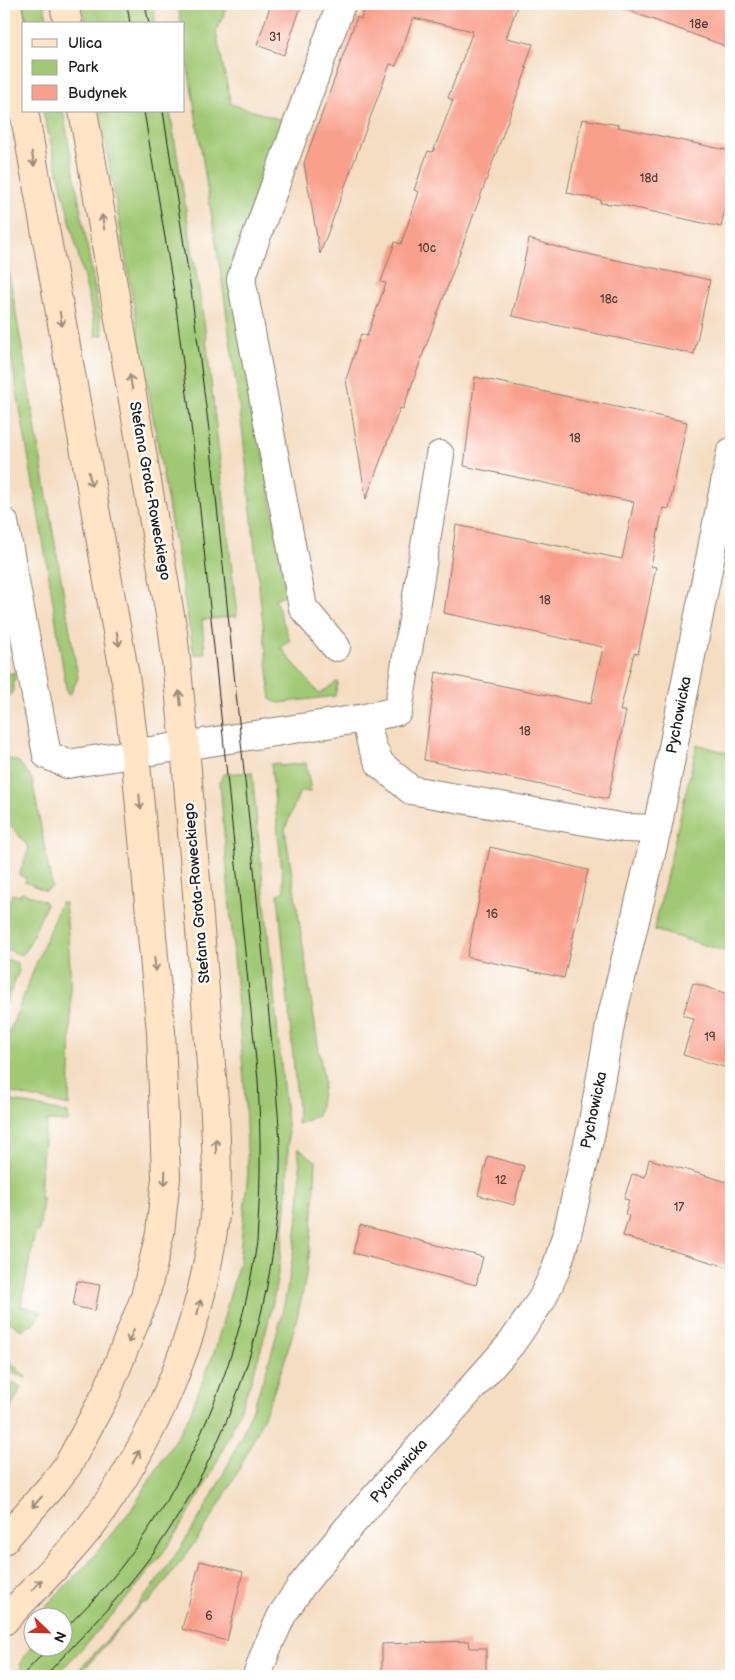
<svg xmlns="http://www.w3.org/2000/svg" width="735" height="1680" font-family="'Balsamiq Sans',sans-serif">
<style>
.green{fill:#a1c974;stroke:#5e7248}
.building{fill:#f9a08d}
.lines{fill:none;stroke-linecap:round;stroke-linejoin:round}
.street-casing{stroke:#887c6f;stroke-width:30}
.secondary-casing{stroke:#887c6f;stroke-width:30}
.street{stroke:#fff;stroke-width:28}
.secondary{stroke:#ffe4c6;stroke-width:28}
.tram{stroke:#1c1c1c;stroke-width:1}
.oneway{stroke:#998a7a}
.labels{text-anchor:middle;dominant-baseline:central;stroke-width:4.5;stroke-linejoin:round;paint-order:stroke}
.number-label{font-size:12px;fill:#533d38}
.street-label{font-size:15px;fill:#1c1c1c;stroke:#fff}
</style>
<rect width="100%" height="100%" fill="#fff"/>
<filter id="ink" filterUnits="userSpaceOnUse"><feTurbulence type="fractalNoise" baseFrequency=".02" numOctaves="2"/><feDisplacementMap in="SourceGraphic" scale="10" xChannelSelector="R" yChannelSelector="G"/><feConvolveMatrix kernelMatrix="1 2 1 2 8 2 1 2 1" color-interpolation-filters="sRGB"/></filter>
<filter id="wash" filterUnits="userSpaceOnUse"><feTurbulence type="fractalNoise" baseFrequency=".0096" numOctaves="4" result="noise"/><feDisplacementMap in="SourceGraphic" scale="20" xChannelSelector="R" yChannelSelector="G"/><feGaussianBlur stdDeviation="1.12" result="paint"/><feColorMatrix in="noise" values="0 0 0 0 0 0 0 0 0 0 0 0 0 0 0 0 0 1.4 0 .05"/><feComposite in="paint" operator="in"/></filter>
<g filter="url(#wash)">
<rect width="100%" height="100%" fill="#f5ddc2"/>
<!-- green -->
<g class="green">
<polygon points="23,4 44,4 48,24 27,24"/>
<polygon points="82,4 153,4 156,24 85,24"/>
<polygon points="178,4 228,4 216,32 231,104 282,120 232,265 287,594 275,599 290,641 281,648 319,694 338,681 335,696 279,703 271,700 243,435 223,288 184,41 184,24 181,24"/>
<polygon points="43,111 63,111 103,335 96,336 90,303"/>
<polygon points="100,111 170,111 205,328 237,616 202,620 205,654 194,654"/>
<polygon points="4,243 78,678 70,695 67,694 48,570 4,316"/>
<polygon points="15,672 13,691 4,703 4,675"/>
<polygon points="697,744 731,754 731,953 654,930"/>
<polygon points="4,757 19,762 32,779 52,887 46,891 25,882 26,878 19,875 29,848 4,817"/>
<polygon points="277,763 281,766 306,763 311,792 300,791 285,829 324,1083 318,1116 297,1124 298,1110 278,894 284,892 271,764"/>
<path d="M252,772L288,1135C288,1171 287,1208 282,1245C270,1352 228,1458 167,1547C134,1594 94,1635 56,1676H14L22,1667L20,1665L32,1644V1648H62V1618L35,1617L89,1562L134,1506L188,1418L215,1350L239,1262L248,1172L244,1082L220,783L223,774Z"/>
<polygon points="22,892 44,901 46,905 26,951 21,955 4,948 4,916 12,894 19,896"/>
<path d="M60,903H65C73,970 71,1039 69,1106L4,1091V1046Z"/>
<polygon points="4,958 17,963 19,971 4,1007"/>
<polygon points="4,1099 68,1113 68,1122 47,1121 42,1158 40,1199 43,1199 39,1232 35,1232 21,1306 42,1312 34,1323 21,1330 4,1318"/>
<path d="M298,1148L316,1161C314,1203 312,1246 304,1286C288,1367 256,1445 213,1515C194,1546 171,1575 148,1603L141,1604L78,1676H73C99,1648 127,1620 151,1589C224,1494 274,1380 292,1261C297,1225 304,1184 298,1148Z"/>
<polygon points="4,1356 26,1377 26,1378 4,1370"/>
<polygon points="4,1380 21,1387 11,1408 4,1405"/>
</g>
<g id="blocks">
<!-- building -->
<g class="building">
<polygon points="271,4 302,4 284,55 257,45"/>
<polygon points="366,4 518,4 506,38 533,44 525,67 527,68 403,409 400,408 366,499 346,379 361,334 367,336 386,283 381,282 395,242 401,244 419,192 414,190 428,151 433,152 453,100 448,98 473,31 413,18 396,66 390,64 320,254 304,163 357,17 361,19"/>
<polygon points="619,4 731,4 731,48 618,7"/>
<polygon points="582,119 619,125 618,127 731,151 731,179 721,227 622,205 600,203 601,200 567,193"/>
<polygon points="529,239 564,249 710,280 694,354 512,316"/>
<polygon points="475,377 687,422 669,509 663,508 651,566 656,567 638,654 634,653 620,711 626,711 608,799 424,760 436,672 591,704 603,647 444,613 456,525 622,559 634,502 464,466"/>
<polygon points="490,847 588,870 564,978 467,957"/>
<polygon points="693,983 731,995 731,1069 683,1055 694,1019 683,1015"/>
<polygon points="488,1156 524,1166 514,1205 478,1195"/>
<polygon points="649,1159 731,1183 731,1268 623,1236 629,1216 625,1214 629,1200 624,1199 632,1174 645,1177"/>
<polygon points="360,1225 483,1257 476,1285 353,1253"/>
<polygon points="77,1281 100,1285 95,1311 73,1306"/>
<polygon points="200,1561 243,1572 227,1641 182,1629"/>
<polygon points="469,1641 470,1648 486,1648 486,1676 382,1676 382,1644"/>
</g>
</g>
</g>
<g filter="url(#ink)">
<use href="#blocks" fill-opacity="0" stroke="#887c6f" stroke-width="1"/>
<g class="lines">
<defs>
<g id="street">
<polyline points="4,522 47,755 67,764 365,718 398,711 440,455"/>
<polyline points="336,647 303,608 241,279 341,4"/>
<polyline points="365,718 372,746 380,764 411,790 625,828 657,829"/>
<polyline points="257,1676 267,1648 282,1615 302,1585 347,1529 511,1344 542,1299 556,1269 568,1230 592,1127 611,1020 657,829 731,452"/>
</g>
<g id="secondary">
<polyline points="7,4 24,109"/>
<polyline points="64,4 68,24"/>
<polyline points="4,1540 55,1482 68,1465 106,1394 145,1297 160,1233 166,1178 161,1032 135,753 126,682 24,111"/>
<path d="M4,1621C37,1585 74,1551 102,1511C161,1426 201,1326 214,1224C219,1188 216,1150 215,1114L185,746L173,632L83,111"/>
</g>
</defs>
<!-- street casing -->
<use href="#street" class="street-casing"/>
<!-- secondary casing -->
<use href="#secondary" class="secondary-casing"/>
<!-- street -->
<use href="#street" class="street"/>
<!-- secondary -->
<use href="#secondary" class="secondary"/>
<!-- tram -->
<g class="tram">
<polyline points="127,4 130,24"/>
<polyline points="145,4 149,24"/>
<path d="M62,1632C76,1617 91,1603 104,1588C186,1492 239,1366 257,1242C258,1230 258,1217 259,1205C261,1163 260,1122 258,1080L193,441L174,292L144,111"/>
<polyline points="22,1676 48,1648"/>
<path d="M45,1676C85,1633 127,1591 161,1542C236,1433 276,1301 280,1169C281,1137 277,1106 275,1075L210,438L191,290L163,111"/>
</g>
</g>
<!-- one-way arrows -->
<defs><path id="oneway-shaft" d="M-6 0H5M1.5-3L5.5 0L1.5 3" fill="none" stroke-width="1.6" stroke-linecap="round" stroke-linejoin="round" transform="scale(1.25)"/></defs>
<g class="oneway">
<use href="#oneway-shaft" transform="translate(33 159) rotate(80)"/>
<use href="#oneway-shaft" transform="translate(103 222) rotate(-100)"/>
<use href="#oneway-shaft" transform="translate(61 319) rotate(80)"/>
<use href="#oneway-shaft" transform="translate(131 382) rotate(-100)"/>
<use href="#oneway-shaft" transform="translate(90 479) rotate(80)"/>
<use href="#oneway-shaft" transform="translate(118 639) rotate(80)"/>
<use href="#oneway-shaft" transform="translate(180 698) rotate(-96)"/>
<use href="#oneway-shaft" transform="translate(140 802) rotate(85)"/>
<use href="#oneway-shaft" transform="translate(155 964) rotate(85)"/>
<use href="#oneway-shaft" transform="translate(216 1146) rotate(-91)"/>
<use href="#oneway-shaft" transform="translate(165 1178) rotate(92)"/>
<use href="#oneway-shaft" transform="translate(199 1307) rotate(-76)"/>
<use href="#oneway-shaft" transform="translate(131 1336) rotate(112)"/>
<use href="#oneway-shaft" transform="translate(136 1457) rotate(-62)"/>
<use href="#oneway-shaft" transform="translate(37 1502) rotate(132)"/>
<use href="#oneway-shaft" transform="translate(37 1585) rotate(-47)"/>
</g>
</g>
<g class="labels">
<!-- number labels -->
<g class="number-label">
<text x="699" y="24">18e</text>
<text x="275" y="37">31</text>
<text x="649" y="178">18d</text>
<text x="427" y="248">10c</text>
<text x="609" y="299">18c</text>
<text x="575" y="438">18</text>
<text x="545" y="600">18</text>
<text x="525" y="731">18</text>
<text x="492" y="914">16</text>
<text x="710" y="1037">19</text>
<text x="501" y="1180">12</text>
<text x="679" y="1207">17</text>
<text x="209" y="1616">6</text>
</g>
<!-- street labels -->
<g class="street-label">
<text transform="translate(150 491) rotate(80)">Stefana Grota-Roweckiego</text>
<text transform="translate(679 715) rotate(-79)">Pychowicka</text>
<text transform="translate(197 893) rotate(-95)">Stefana Grota-Roweckiego</text>
<text transform="translate(594 1110) rotate(-78)">Pychowicka</text>
<text transform="translate(399 1471) rotate(-49)">Pychowicka</text>
</g>
</g>
<!-- margin -->
<rect width="735" height="1680" fill="none" stroke="#fff" stroke-width="20"/>
<!-- legend -->
<rect x="22" y="22" width="162" height="90" fill="#ffffff" stroke="#a4a4a4"/>
<rect x="32" y="39" width="25" height="8" fill="#ffe4c6" stroke="#a4a4a4"/>
<text x="68" y="48" font-size="15" fill="#1c1c1c">Ulica</text>
<rect x="32" y="60" width="25" height="15" fill="#a1c974" stroke="#a4a4a4"/>
<text x="68" y="72" font-size="15" fill="#1c1c1c">Park</text>
<rect x="32" y="85" width="25" height="15" fill="#f9a08d" stroke="#a4a4a4"/>
<text x="68" y="98" font-size="15" fill="#1c1c1c">Budynek</text>
<!-- north arrow -->
<g transform="translate(48 1632) rotate(113)"><circle r="24" fill="#ffffff" stroke="#a4a4a4"/>
<path d="M0-4L9 19L0 12L-9 19Z" fill="#c8321e"/>
<text y="-8" font-size="14" font-weight="bold" text-anchor="middle" fill="#1c1c1c">N</text>
</g>
</svg>
